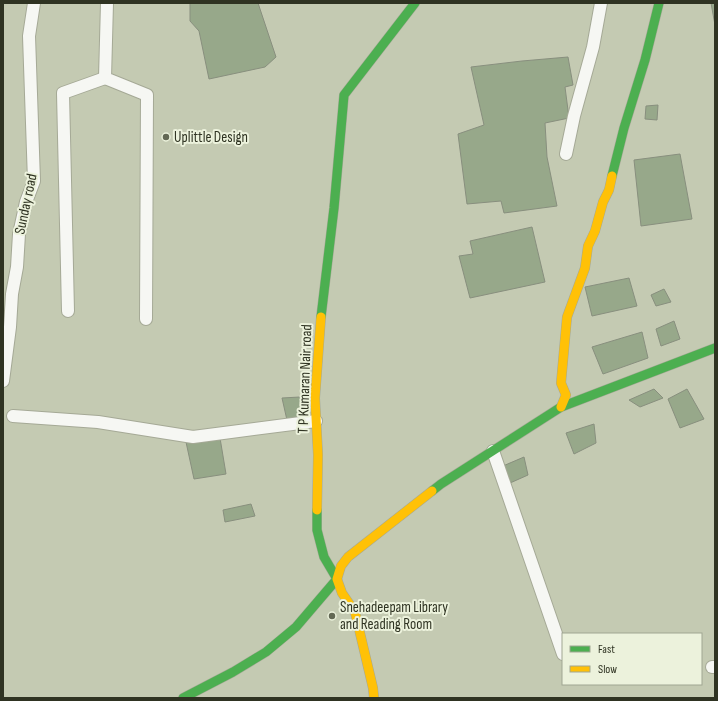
<svg xmlns="http://www.w3.org/2000/svg" width="718" height="701" font-family="'Sofia Sans Condensed',sans-serif">
<style>
.building{fill:#97a88a;stroke:#888f7e}
.lines{fill:none;stroke-linecap:round;stroke-linejoin:round}
.street-casing{stroke:#a5a996;stroke-width:14}
.fast-casing{stroke:#a5a996;stroke-width:10}
.slow-casing{stroke:#a5a996;stroke-width:10}
.street{stroke:#f6f7f3;stroke-width:12}
.fast{stroke:#4caf50;stroke-width:9}
.slow{stroke:#ffc107;stroke-width:9}
.poi-dot{fill:#636854;stroke:#ecf2dc;stroke-width:1.5}
.labels{text-anchor:middle;dominant-baseline:central;stroke-width:4;stroke-linejoin:round;paint-order:stroke}
.poi-label{font-size:15px;fill:#2f3322;stroke:#ecf2dc;text-anchor:start}
.street-label{font-size:15px;fill:#2f3322;stroke:#ecf2dc}
</style>
<rect width="100%" height="100%" fill="#c4cab2"/>
<!-- building -->
<g class="building">
<polygon points="190,3 258,3 276,57 265,67 209,79 199,31 190,21"/>
<polygon points="711,3 715,3 715,25"/>
<polygon points="568,57 573,85 565,87 569,118 545,123 547,157 557,206 504,213 501,201 467,204 458,134 484,125 471,67 522,61"/>
<polygon points="658,105 657,120 645,119 646,106"/>
<polygon points="680,154 692,219 641,226 634,160"/>
<polygon points="532,227 545,282 470,298 459,256 473,254 470,241"/>
<polygon points="629,278 637,306 592,316 585,287"/>
<polygon points="664,289 671,302 656,306 651,295"/>
<polygon points="674,321 680,339 661,346 656,329"/>
<polygon points="642,332 648,358 603,374 592,347"/>
<polygon points="654,389 663,398 640,407 629,400"/>
<polygon points="687,389 704,419 680,428 668,399"/>
<polygon points="300,397 307,427 289,429 282,398"/>
<polygon points="594,424 596,443 574,454 566,433"/>
<polygon points="220,438 226,474 194,479 186,442"/>
<polygon points="524,457 528,475 510,483 503,466"/>
<polygon points="251,504 255,516 225,522 223,510"/>
</g>
<g class="lines">
<defs>
<g id="street">
<polyline points="107,3 105,78 147,95 146,319"/>
<polyline points="566,154 574,116 593,47 601,3"/>
<polyline points="68,311 63,93 105,78"/>
<polyline points="3,381 10,327 12,294 17,267 19,234 26,202 34,181 29,36 34,3"/>
<polyline points="13,416 98,422 193,437 316,421"/>
<polyline points="493,451 563,654"/>
<polyline points="712,667 715,667"/>
</g>
<g id="fast">
<polyline points="612,176 624,128 645,60 659,3"/>
<polyline points="321,317 334,208 344,95 415,3"/>
<polyline points="432,491 441,484 561,407 715,348"/>
<polyline points="183,698 233,672 266,652 296,627 337,579 324,557 317,530 317,510"/>
</g>
<g id="slow">
<polyline points="561,407 566,395 561,383 567,317 585,268 588,246 595,231 603,202 609,190 612,176"/>
<polyline points="317,510 318,455 315,398 321,317"/>
<polyline points="374,698 373,688 355,612 342,593 337,579 341,566 348,557 432,491"/>
</g>
</defs>
<!-- street casing -->
<use href="#street" class="street-casing"/>
<!-- fast casing -->
<use href="#fast" class="fast-casing"/>
<!-- slow casing -->
<use href="#slow" class="slow-casing"/>
<!-- street -->
<use href="#street" class="street"/>
<!-- fast -->
<use href="#fast" class="fast"/>
<!-- slow -->
<use href="#slow" class="slow"/>
</g>
<!-- markers -->
<g class="poi-dot">
<circle cx="166" cy="137" r="4"/>
<circle cx="332" cy="616" r="4"/>
</g>
<g class="labels">
<!-- poi labels -->
<g class="poi-label">
<text x="174" y="137">Uplittle Design</text>
<text x="340" y="607">Snehadeepam Library<tspan x="340" dy="17">and Reading Room</tspan></text>
</g>
<!-- street labels -->
<g class="street-label">
<text transform="translate(26 204) rotate(-78)">Sunday road</text>
<text transform="translate(305 379) rotate(-88)">T P Kumaran Nair road</text>
</g>
</g>
<!-- border -->
<rect width="718" height="701" fill="none" stroke="#2f3322" stroke-width="8"/>
<!-- legend -->
<rect x="562" y="633" width="140" height="52" fill="#ecf2dc" stroke="#a0a692"/>
<rect x="570" y="646" width="20" height="6" fill="#4caf50" stroke="#a0a692"/>
<text x="598" y="653" font-size="12" fill="#2f3322">Fast</text>
<rect x="570" y="666" width="20" height="6" fill="#ffc107" stroke="#a0a692"/>
<text x="598" y="673" font-size="12" fill="#2f3322">Slow</text>
</svg>
